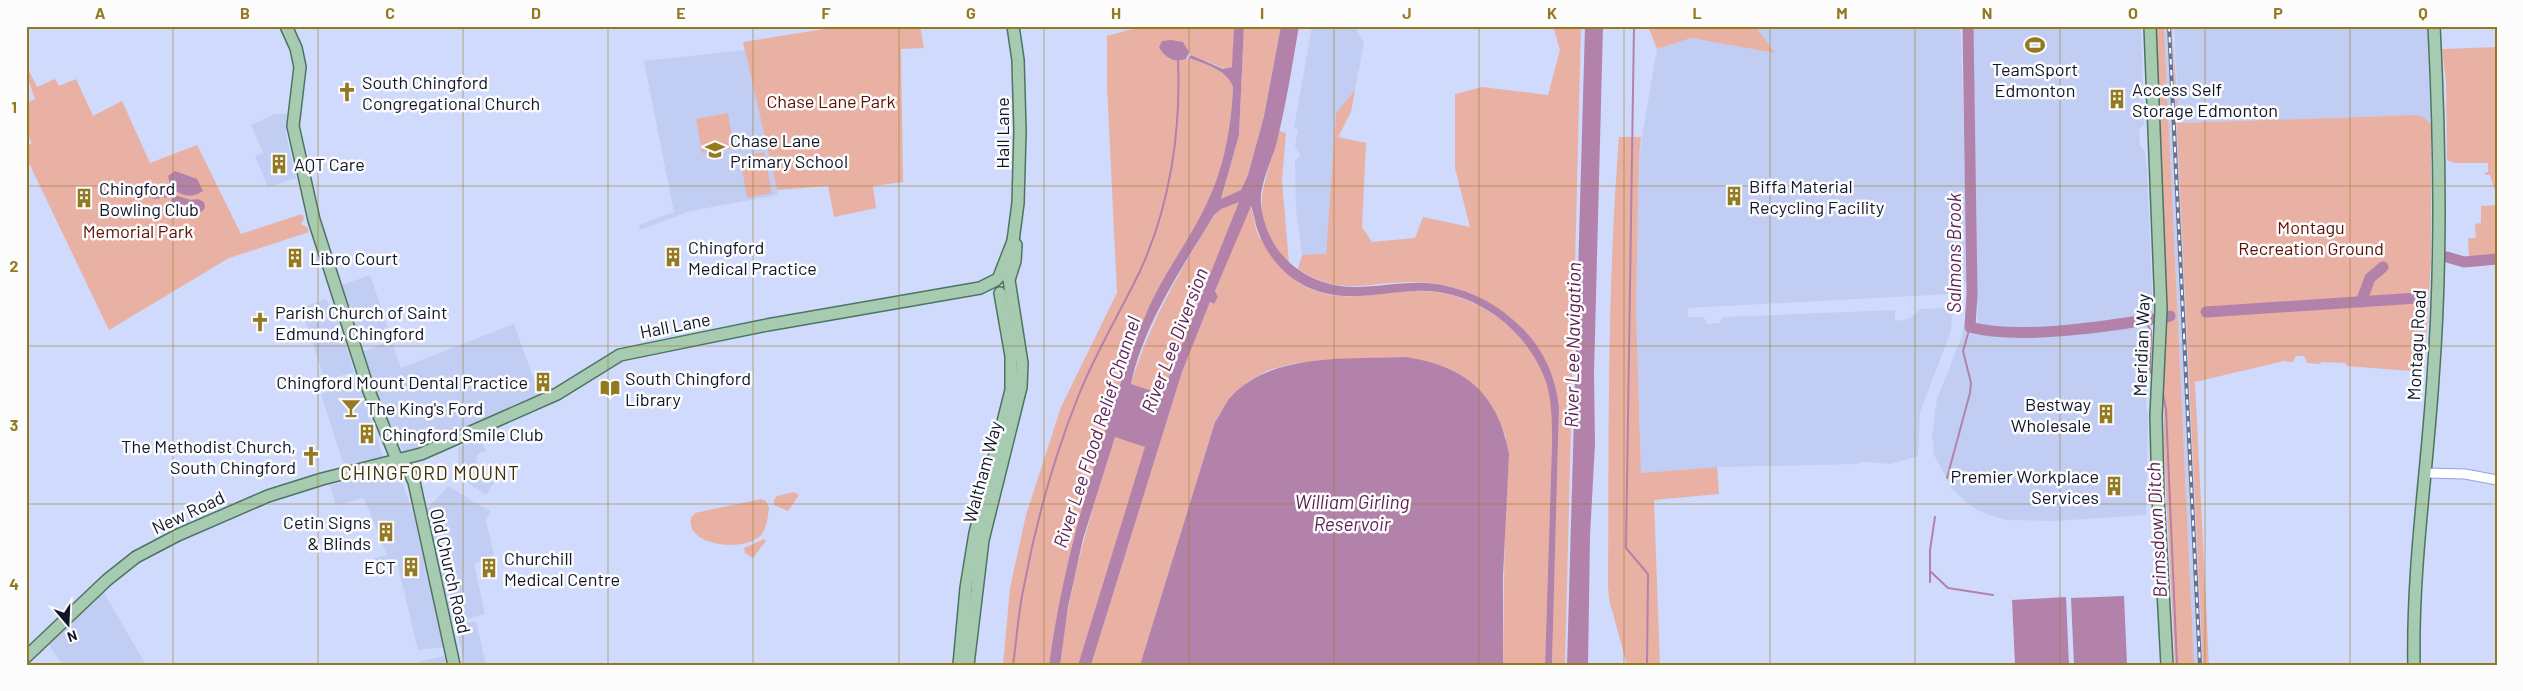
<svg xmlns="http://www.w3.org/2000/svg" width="2523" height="691" font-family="Barlow,sans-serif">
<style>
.built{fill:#c1cdf3}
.green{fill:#e9b0a4}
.water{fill:#b382ab;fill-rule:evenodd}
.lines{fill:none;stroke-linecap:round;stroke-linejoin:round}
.stream{stroke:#b382ab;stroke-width:2}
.river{stroke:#b382ab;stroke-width:11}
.minor-casing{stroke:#94a4da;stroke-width:11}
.major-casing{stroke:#4c7560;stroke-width:14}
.minor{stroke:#fff;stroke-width:9}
.major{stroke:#a7cbb1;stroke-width:11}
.rail-casing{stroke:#6a718b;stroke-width:4}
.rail{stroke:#fcfcfc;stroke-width:2;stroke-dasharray:5.5;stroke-linecap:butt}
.grid{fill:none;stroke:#937920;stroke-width:1;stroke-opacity:0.55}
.labels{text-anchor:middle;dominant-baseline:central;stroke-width:5;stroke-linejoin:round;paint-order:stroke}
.poi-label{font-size:18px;fill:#101529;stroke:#fcfcfc;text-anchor:start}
.park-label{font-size:18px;fill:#5d1105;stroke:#fcfcfc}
.street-label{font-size:18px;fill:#101529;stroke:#fcfcfc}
.water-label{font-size:19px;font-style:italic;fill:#5c2155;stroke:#fcfcfc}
.neighbourhood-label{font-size:19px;letter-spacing:1px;fill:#3d3106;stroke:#fcfcfc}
.neatline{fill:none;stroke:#937920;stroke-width:2}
.grid-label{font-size:16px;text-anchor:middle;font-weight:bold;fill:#937920}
</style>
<rect width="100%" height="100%" fill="#d0dafc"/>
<!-- built -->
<g class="built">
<polygon points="1312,26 1354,26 1364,42 1355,90 1336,113 1326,255 1302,255 1296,209 1295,161 1301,155 1295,146 1298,130 1294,128"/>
<polygon points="1755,26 1958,26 1961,35 1968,282 1954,283 1953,291 1950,294 1688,308 1688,317 1704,317 1707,324 1719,323 1723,317 1895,310 1895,321 1909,319 1921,309 1944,308 1950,311 1952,317 1951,331 1920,412 1918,456 1891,464 1863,462 1856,464 1717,467 1641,473 1636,309 1639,156 1657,49 1691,38 1774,53"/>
<polygon points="1967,26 2141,26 2144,124 2139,129 2140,145 2145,152 2147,170 2153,312 2148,330 2146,407 2148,415 2146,515 2055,521 2007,520 1986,514 1971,506 1952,489 1934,455 1932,434 1937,399 1962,336 1965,320 1978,323"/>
<polygon points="2164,26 2172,26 2203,665 2194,665"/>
<polygon points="2174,26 2427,26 2431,124 2424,117 2416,115 2179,123"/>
<polygon points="745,50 778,195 690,211 640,230 639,225 674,212 644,61"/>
<polygon points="275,114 287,114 286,134 296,178 268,187 255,156 263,153 251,125"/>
<polygon points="370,275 389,331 357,343 337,287"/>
<polygon points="326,299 338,321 354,372 325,380 301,308"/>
<polygon points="514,324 540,397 405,454 387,419 363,352 391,341 401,368"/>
<polygon points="358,381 384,460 346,472 321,394"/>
<polygon points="480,438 486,451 477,454 476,471 495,481 486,495 459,477 458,448"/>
<polygon points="392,470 400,476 413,513 445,647 418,650 398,566 376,571 372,559 387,555 364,498 336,505 330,485"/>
<polygon points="448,486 490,511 486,521 494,554 488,560 474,563 485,614 450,624 425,511"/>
<polygon points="103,591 146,665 63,665 48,644"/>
<polygon points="476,621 486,665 465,665 456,626"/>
<polygon points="446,656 448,665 421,665 420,661"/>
</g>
<!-- green -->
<g class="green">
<polygon points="843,26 920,26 924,48 901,49 903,182 873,186 876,208 834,217 828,186 777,190 743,42"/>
<path d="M1143,26H1234L1233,65L1228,70L1191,55L1183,42V60L1189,58C1204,64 1227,69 1233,87C1231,129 1224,169 1205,207C1188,242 1164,273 1148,309C1130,351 1116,394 1103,437C1079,514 1060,584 1049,665H1003L1010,588L1026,515L1061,407L1117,293L1107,85V36Z"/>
<polygon points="1244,26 1281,26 1264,116 1248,175 1241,190 1221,200 1239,135"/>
<path d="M1553,26H1581L1565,665H1552L1559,407C1552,335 1486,283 1415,282C1368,281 1342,298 1298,269L1302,255L1326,254L1336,113L1355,90L1351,112L1338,137L1366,143L1362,227L1372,242L1415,238L1423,217L1470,227L1455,168V94L1482,87L1548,95L1560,50Z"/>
<polygon points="1648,26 1755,26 1775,53 1691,38 1657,49"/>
<polygon points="2152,26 2164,26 2194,665 2175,665 2164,451 2164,384 2162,383"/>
<polygon points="2172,26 2179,123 2416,115 2424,117 2431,124 2431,262 2424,372 2347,366 2345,363 2321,362 2320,364 2307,363 2304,356 2296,356 2293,362 2284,361 2195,382 2209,665 2203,665"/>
<polygon points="2497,47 2497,257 2469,260 2468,238 2476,238 2475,224 2481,223 2481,206 2496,205 2496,193 2490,175 2485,175 2485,172 2488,172 2488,163 2454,163 2447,160 2446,81 2442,49"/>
<polygon points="26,65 37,87 55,79 59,86 76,79 93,116 122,101 150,163 197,145 241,234 302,214 304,218 301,224 307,227 309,232 229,258 109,330 26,157 26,146 32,143 26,131 26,103 35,99 26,73"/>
<polygon points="728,113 734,148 702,153 696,119"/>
<path d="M1279,131L1286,133L1282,180L1289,264C1243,210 1266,189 1279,131Z"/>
<path d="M1619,137H1641L1639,156L1636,309L1641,473L1717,467L1719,494L1654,500L1660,665H1627L1609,599L1608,586C1609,436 1607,286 1619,137Z"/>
<polygon points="764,152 772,193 747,198 740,157"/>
<path d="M1240,201L1162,394L1131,384C1149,323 1181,269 1214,215L1221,209Z"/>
<path d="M1250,206C1255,215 1254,229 1260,238C1265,247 1293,279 1301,284C1336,306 1379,292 1417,291C1474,290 1526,328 1546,381C1553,401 1552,422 1552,442L1545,665H1503L1506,437L1491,404L1465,378L1457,373L1406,357L1295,363L1269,370L1249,381L1229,400L1215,422L1140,665H1091L1182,372L1210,302L1214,304L1218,297L1215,291Z"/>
<path d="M1115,437L1146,446L1078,665H1060C1068,586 1091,512 1115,437Z"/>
<polygon points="794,492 799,495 788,511 774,505 774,500 777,496"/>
<path d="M761,499L766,501L769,508C768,516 767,527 762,534C747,553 685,547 691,518L695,513Z"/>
<polygon points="764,539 766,541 753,558 745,553 744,548"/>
</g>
<!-- water -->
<g class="water">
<path d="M1234,26H1244L1239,135L1221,199L1241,190L1248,175L1264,116L1281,26H1299C1292,66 1286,106 1276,145C1271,163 1259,185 1261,204C1266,254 1306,287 1355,287C1384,287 1413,279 1442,285C1473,291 1499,305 1521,327C1543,348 1556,377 1559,407L1552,665H1545L1552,442C1552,422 1552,401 1546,382C1527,328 1472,288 1415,291C1376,293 1335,305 1300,283C1281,272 1265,252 1258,231C1255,223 1254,213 1251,206L1215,291L1218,297L1214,304L1210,302L1182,372L1091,665H1078L1145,447L1115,437L1083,539L1068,607L1060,665H1049C1060,584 1079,514 1103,437C1117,394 1130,351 1148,309C1164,273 1188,242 1205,207C1224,169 1231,129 1233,87C1227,69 1204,64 1189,58L1191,55L1223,69L1232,67ZM1239,202L1162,394L1131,384C1144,323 1182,268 1214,215L1221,209Z"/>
<polygon points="1585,26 1603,26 1594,373 1595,444 1590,536 1588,665 1567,665"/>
<path d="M1171,40L1183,42L1189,52L1186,59C1174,63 1165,58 1159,47L1162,41Z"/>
<path d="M175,171L197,179L203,191C191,199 183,196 171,188L168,176Z"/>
<polygon points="151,185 166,191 168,197 154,199 142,192 143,187"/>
<polygon points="174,195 191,200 198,199 204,202 205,208 201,212 192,213 175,208 171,201"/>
<path d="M1406,357C1465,366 1498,393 1509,454L1503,576V665H1140L1215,422C1220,415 1224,406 1229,399C1271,351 1348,360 1406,357Z"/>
<polygon points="2124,596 2127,665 2074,665 2071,598"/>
<polygon points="2066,597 2069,665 2015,665 2012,600"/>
</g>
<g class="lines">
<!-- stream -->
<g class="stream">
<polyline points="1634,26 1626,548 1648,574 1647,665"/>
<polyline points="2408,300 2416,305"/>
<polyline points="2145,320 2151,331 2150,373"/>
<polyline points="2163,395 2166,409 2177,665"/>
<polyline points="1947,478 1970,393 1971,383 1963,351 1970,327"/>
<polyline points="1935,517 1930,550 1930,571 1948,588 1993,595"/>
<polyline points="1930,582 1930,572"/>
<path d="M1013,665C1017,639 1018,612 1024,586C1036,522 1054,457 1078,397C1095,353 1120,313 1140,271C1170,206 1181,131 1178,61"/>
</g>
<!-- river -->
<g class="river">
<path d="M1968,26L1972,294L1970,327C2017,340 2103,327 2152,319"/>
<polyline points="2447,257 2464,262 2497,259"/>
<polyline points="2361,302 2370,278 2383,267"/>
<polyline points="2206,312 2417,298"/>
<polyline points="2167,317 2170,316"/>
</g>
<defs>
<polyline id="minor" points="2426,473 2465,474 2497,480"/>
<g id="major">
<polyline points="286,26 296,48 300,67 293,126 314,220 369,391 395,455 409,471 414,482 454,665"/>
<polyline points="2150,26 2161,309 2156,416 2158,496 2167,665"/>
<polyline points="999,277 1013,241 1018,203 1020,131 1018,60 1013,26"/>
<polyline points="26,657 107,580 136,557 178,535 268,496 322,479 421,454 557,394 620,355 767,325 980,288 996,280"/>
<polyline points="959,665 966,588 975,533 1011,390 1011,356 1000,293"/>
<polyline points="968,665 983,540 1021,387 1022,363 1009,280 1015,261 1016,245 1013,241"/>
<path d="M2414,665C2412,569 2427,473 2433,378C2442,261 2440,143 2434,26"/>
</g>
</defs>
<!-- minor casing -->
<use href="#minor" class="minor-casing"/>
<!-- major casing -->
<use href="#major" class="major-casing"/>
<!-- minor -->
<use href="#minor" class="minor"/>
<!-- major -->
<use href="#major" class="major"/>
<defs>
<polyline id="rail" points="2169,26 2200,665"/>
</defs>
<!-- rail casing -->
<use href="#rail" class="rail-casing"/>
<!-- rail -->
<use href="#rail" class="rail"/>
</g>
<!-- grid -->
<path class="grid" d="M173,26V665M318,26V665M463,26V665M608,26V665M753,26V665M899,26V665M1044,26V665M1189,26V665M1334,26V665M1479,26V665M1624,26V665M1770,26V665M1915,26V665M2060,26V665M2205,26V665M2350,26V665M26,186H2497M26,346H2497M26,504H2497"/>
<!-- icons -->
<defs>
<symbol id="stadium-bare" viewBox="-9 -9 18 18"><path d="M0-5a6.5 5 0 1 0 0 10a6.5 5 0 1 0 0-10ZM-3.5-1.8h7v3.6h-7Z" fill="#937920" stroke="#fcfcfc" stroke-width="2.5" paint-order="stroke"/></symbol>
<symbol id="church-bare" viewBox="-9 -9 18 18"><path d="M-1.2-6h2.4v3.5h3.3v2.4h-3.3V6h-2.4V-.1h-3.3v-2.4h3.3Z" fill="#937920" stroke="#fcfcfc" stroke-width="2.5" paint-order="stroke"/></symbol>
<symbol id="building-bare" viewBox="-9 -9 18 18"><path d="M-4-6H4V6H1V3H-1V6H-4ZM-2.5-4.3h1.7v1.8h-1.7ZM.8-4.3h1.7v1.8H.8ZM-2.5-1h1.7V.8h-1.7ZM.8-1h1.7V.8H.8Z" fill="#937920" stroke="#fcfcfc" stroke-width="2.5" paint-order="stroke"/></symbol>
<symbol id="school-bare" viewBox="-9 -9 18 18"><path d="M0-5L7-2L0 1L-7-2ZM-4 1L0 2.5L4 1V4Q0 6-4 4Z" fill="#937920" stroke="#fcfcfc" stroke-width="2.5" paint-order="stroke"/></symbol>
<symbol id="library-bare" viewBox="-9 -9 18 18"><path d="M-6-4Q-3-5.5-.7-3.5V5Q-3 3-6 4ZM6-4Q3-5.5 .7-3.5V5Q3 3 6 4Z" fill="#937920" stroke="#fcfcfc" stroke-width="2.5" paint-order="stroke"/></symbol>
<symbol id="bar-bare" viewBox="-9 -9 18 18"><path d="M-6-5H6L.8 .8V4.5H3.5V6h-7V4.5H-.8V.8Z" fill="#937920" stroke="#fcfcfc" stroke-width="2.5" paint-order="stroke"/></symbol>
</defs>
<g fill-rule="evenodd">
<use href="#stadium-bare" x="2021" y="31" width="28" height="28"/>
<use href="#church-bare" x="333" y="78" width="28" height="28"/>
<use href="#building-bare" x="2103" y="85" width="28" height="28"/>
<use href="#school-bare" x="701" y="136" width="28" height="28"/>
<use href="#building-bare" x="265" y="150" width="28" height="28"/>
<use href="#building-bare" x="1720" y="182" width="28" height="28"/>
<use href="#building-bare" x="70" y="184" width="28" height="28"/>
<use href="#building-bare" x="659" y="243" width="28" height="28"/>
<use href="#building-bare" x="281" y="244" width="28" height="28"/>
<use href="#church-bare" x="246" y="308" width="28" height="28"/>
<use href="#building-bare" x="529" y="368" width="28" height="28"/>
<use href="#library-bare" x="596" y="374" width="28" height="28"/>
<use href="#bar-bare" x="337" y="394" width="28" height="28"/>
<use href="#building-bare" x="2092" y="400" width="28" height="28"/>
<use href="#building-bare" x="353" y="420" width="28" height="28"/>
<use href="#church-bare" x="297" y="442" width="28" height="28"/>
<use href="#building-bare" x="2100" y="472" width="28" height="28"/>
<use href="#building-bare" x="372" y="518" width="28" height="28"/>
<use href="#building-bare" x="397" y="553" width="28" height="28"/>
<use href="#building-bare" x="475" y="554" width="28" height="28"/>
</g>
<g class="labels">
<!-- poi labels -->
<g class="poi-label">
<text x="2035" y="69" text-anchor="middle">TeamSport<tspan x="2035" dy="21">Edmonton</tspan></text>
<text x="362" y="82">South Chingford<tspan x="362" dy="21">Congregational Church</tspan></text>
<text x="2132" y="89">Access Self<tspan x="2132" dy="21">Storage Edmonton</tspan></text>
<text x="730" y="140">Chase Lane<tspan x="730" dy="21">Primary School</tspan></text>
<text x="294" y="164">AQT Care</text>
<text x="1749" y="186">Biffa Material<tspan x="1749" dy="21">Recycling Facility</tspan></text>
<text x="99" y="188">Chingford<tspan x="99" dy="21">Bowling Club</tspan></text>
<text x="688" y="247">Chingford<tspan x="688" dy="21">Medical Practice</tspan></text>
<text x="310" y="258">Libro Court</text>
<text x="275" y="312">Parish Church of Saint<tspan x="275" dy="21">Edmund, Chingford</tspan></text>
<text x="625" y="378">South Chingford<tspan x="625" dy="21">Library</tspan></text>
<text x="528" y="382" text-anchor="end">Chingford Mount Dental Practice</text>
<text x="2091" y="404" text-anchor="end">Bestway<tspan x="2091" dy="21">Wholesale</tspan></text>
<text x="366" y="408">The King's Ford</text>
<text x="382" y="434">Chingford Smile Club</text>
<text x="296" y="446" text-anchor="end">The Methodist Church,<tspan x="296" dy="21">South Chingford</tspan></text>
<text x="2099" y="476" text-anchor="end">Premier Workplace<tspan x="2099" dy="21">Services</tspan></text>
<text x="371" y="522" text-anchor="end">Cetin Signs<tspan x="371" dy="21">&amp; Blinds</tspan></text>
<text x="504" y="558">Churchill<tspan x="504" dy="21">Medical Centre</tspan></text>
<text x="396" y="567" text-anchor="end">ECT</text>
</g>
<!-- park labels -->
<g class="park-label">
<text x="831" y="101">Chase Lane Park</text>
<text x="2311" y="227">Montagu<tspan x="2311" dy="21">Recreation Ground</tspan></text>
<text x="138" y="231">Memorial Park</text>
</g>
<!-- street labels -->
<g class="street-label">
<text transform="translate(1002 133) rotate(-90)">Hall Lane</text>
<text transform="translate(675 325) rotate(-11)">Hall Lane</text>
<text transform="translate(2141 345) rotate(-88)">Meridian Way</text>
<text transform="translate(2416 345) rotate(-87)">Montagu Road</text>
<text transform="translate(982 472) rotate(-75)">Waltham Way</text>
<text transform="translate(188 512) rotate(-25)">New Road</text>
<text transform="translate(451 571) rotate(77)">Old Church Road</text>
</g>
<!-- water labels -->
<g class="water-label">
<text transform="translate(1953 253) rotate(-90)">Salmons Brook</text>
<text transform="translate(1174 340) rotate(-69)">River Lee Diversion</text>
<text transform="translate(1572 345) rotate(-89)">River Lee Navigation</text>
<text transform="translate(1096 432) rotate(-72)">River Lee Flood Relief Channel</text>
<text x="1352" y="501">William Girling<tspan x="1352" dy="22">Reservoir</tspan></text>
<text transform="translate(2156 530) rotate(-93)">Brimsdown Ditch</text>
</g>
<!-- neighbourhood labels -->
<g class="neighbourhood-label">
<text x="430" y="472">CHINGFORD MOUNT</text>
</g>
</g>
<!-- border -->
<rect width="2523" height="691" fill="none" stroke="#fcfcfc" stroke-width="55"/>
<!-- north arrow -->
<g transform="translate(68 624) rotate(161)" stroke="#fcfcfc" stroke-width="4" paint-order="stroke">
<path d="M0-4L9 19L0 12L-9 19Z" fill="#101529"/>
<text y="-8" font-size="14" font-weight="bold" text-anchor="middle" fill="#101529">N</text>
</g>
<rect x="28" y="28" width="2468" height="636" class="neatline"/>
<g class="grid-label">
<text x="100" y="19">A</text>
<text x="245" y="19">B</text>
<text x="390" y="19">C</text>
<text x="536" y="19">D</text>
<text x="681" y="19">E</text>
<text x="826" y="19">F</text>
<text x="971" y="19">G</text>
<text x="1116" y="19">H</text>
<text x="1262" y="19">I</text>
<text x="1407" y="19">J</text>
<text x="1552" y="19">K</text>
<text x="1697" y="19">L</text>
<text x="1842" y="19">M</text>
<text x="1987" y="19">N</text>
<text x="2133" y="19">O</text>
<text x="2278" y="19">P</text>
<text x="2423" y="19">Q</text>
<text x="14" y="113">1</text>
<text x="14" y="272">2</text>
<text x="14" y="431">3</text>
<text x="14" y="590">4</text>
</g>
</svg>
